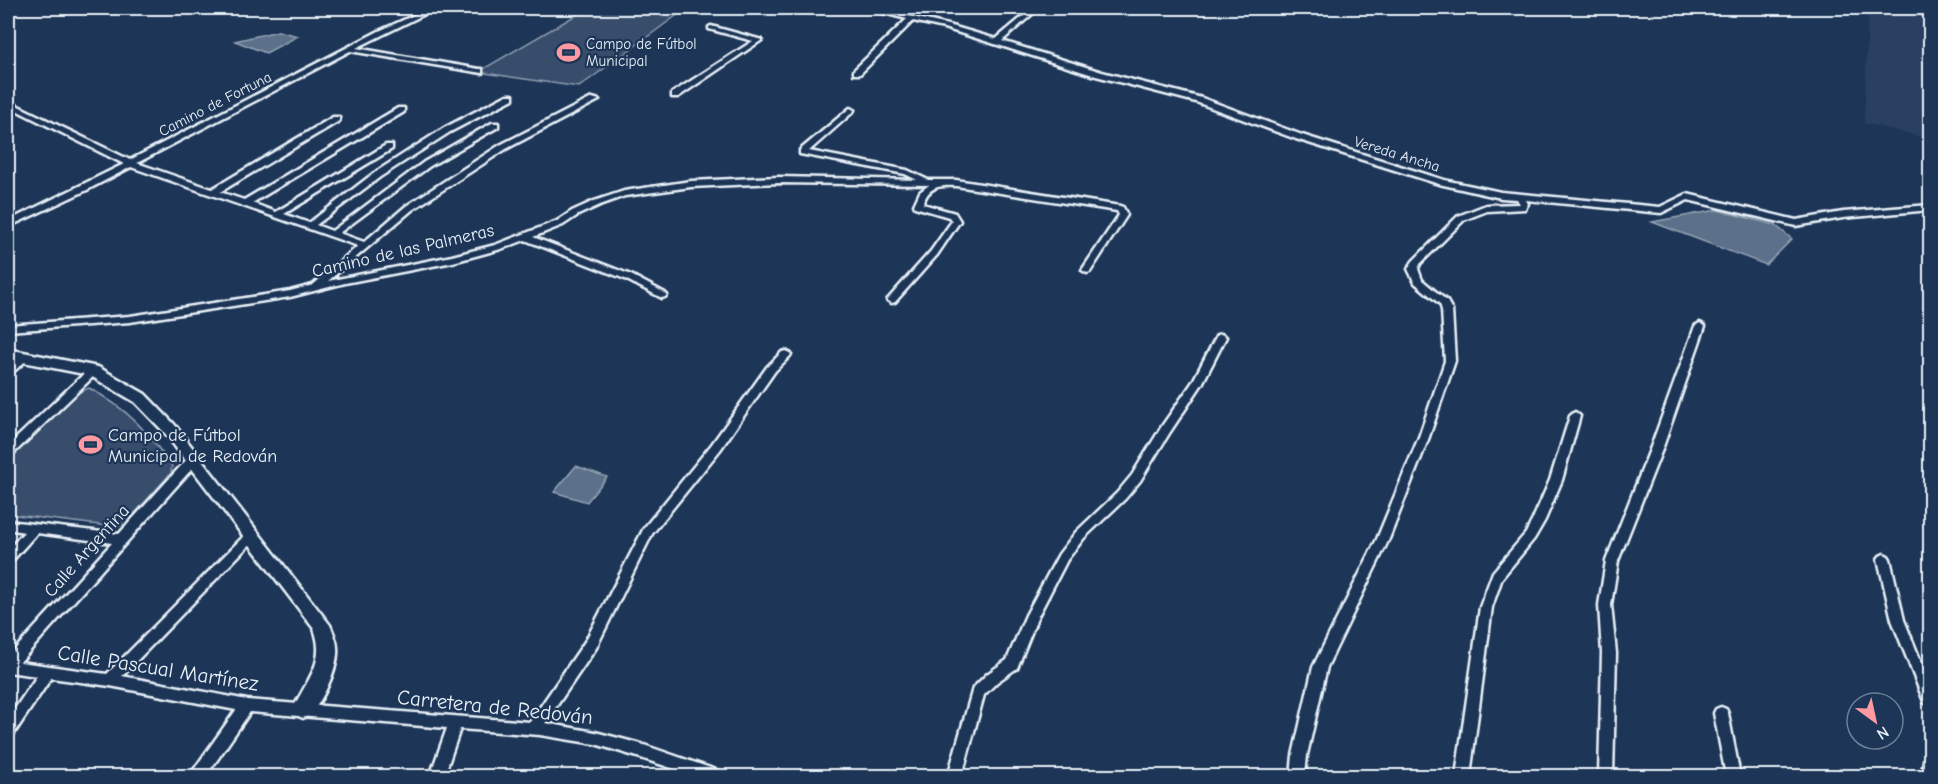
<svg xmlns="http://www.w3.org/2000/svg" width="1938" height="784" font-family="'Comic Neue',sans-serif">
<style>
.built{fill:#2a4162}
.green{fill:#374d6c;stroke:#909fb2;stroke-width:1.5}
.water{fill:#5d7089;stroke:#95a4b5;stroke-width:1.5}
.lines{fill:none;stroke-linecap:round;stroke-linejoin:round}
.street-casing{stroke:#e8f1f8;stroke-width:5}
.secondary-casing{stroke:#e8f1f8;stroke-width:5}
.highway-casing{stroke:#e8f1f8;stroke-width:5}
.street{fill:#1d3557;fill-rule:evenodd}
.secondary{fill:#1d3557;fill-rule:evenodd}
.highway{fill:#1d3557;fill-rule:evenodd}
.labels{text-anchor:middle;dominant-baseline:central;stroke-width:4.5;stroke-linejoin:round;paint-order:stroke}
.far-poi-label{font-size:15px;fill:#e8f1f8;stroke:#1d3557;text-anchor:start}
.far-street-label{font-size:15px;fill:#e8f1f8;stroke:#1d3557}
.street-label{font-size:18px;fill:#e8f1f8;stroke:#1d3557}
.poi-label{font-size:18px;fill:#e8f1f8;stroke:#1d3557;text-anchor:start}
.near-street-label{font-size:21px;fill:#e8f1f8;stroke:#1d3557}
</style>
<rect width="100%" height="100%" fill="#1d3557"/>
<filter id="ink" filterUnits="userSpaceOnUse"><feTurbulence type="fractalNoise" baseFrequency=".0167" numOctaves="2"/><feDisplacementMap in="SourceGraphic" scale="12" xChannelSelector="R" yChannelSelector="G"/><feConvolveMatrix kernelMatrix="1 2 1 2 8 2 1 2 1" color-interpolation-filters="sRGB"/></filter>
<g filter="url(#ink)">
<!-- built -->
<polygon class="built" points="1868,8 1904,8 1930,17 1930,139 1864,123"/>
<!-- green -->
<g class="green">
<polygon points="588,8 655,8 680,13 579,87 478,72"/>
<path d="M89,388C128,409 146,430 172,466L171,473L125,524L116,527L8,514V460L79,392Z"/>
</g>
<!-- water -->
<g class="water">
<polygon points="278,31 298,36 266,53 235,41"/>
<polygon points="1717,210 1775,225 1792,239 1766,265 1652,222"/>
<polygon points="576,466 607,477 587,502 554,492"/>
</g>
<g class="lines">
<defs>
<g id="street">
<path d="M430,8H437L356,48L479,69H482V73L350,51L137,163L212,189L333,117H339V121L220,192L244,200L398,108H404V112L252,203L276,212L386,145H392V149L284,214L309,223L374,173L444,128L507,95H513V99L450,132L380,177L316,225L332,231L424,162L492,123H498V127L430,166L339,233L364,242L406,206L500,145L592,98L599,100L506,149L412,210L328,281L452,256L495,245L557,221L572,211L594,201L624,191L691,181L779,177L917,180L905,174L800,154V150L850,108L854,110L853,112L809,151L907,170L928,180H956L1120,206L1123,207L1127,215L1090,272L1087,273L1082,270L1119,215L1117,211L956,186C940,185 928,186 923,204L955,213L960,221L937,255L895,302L892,303L887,300L889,298L931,251L952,221L949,217L915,207L914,205L920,192L929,185L779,183L691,187L625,196L600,205L578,215L563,225L533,237L631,275L665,293L667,295L665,297L662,298L625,279L525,240L501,249L453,262L345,283L290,297L130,322L8,331V325L130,316L290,291L313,285L358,246L131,167L87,190L8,227V221L124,164L8,106V101L130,160L379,31Z"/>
<polygon points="864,8 874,8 948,25 996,39 1033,8 1039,8 1002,41 1102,72 1202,98 1302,135 1444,180 1501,192 1660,207 1687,194 1796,220 1843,212 1930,205 1930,210 1843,218 1796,226 1688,200 1661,213 1526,200 1528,204 1525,209 1487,211 1464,220 1420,264 1418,269 1422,280 1447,301 1452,310 1455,361 1429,437 1389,539 1327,667 1307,755 1305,776 1291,776 1293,755 1313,667 1377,539 1419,437 1445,361 1442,310 1440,304 1415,283 1408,269 1413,261 1458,216 1486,205 1520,204 1517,199 1501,198 1439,184 1296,139 1196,102 1096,76 944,28 913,21 860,74 854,74 854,70 907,19"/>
<polygon points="711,26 762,40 678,97 672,97 672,93 753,41 709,29 709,27"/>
<polygon points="1700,323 1705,326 1663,447 1618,561 1611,605 1616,653 1613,776 1599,776 1602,653 1599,605 1606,561 1651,447 1695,326"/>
<polygon points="1221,334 1226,337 1202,384 1170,432 1140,481 1125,499 1084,538 1067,560 1038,616 1017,668 997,682 984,695 962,776 948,776 973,688 987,674 1007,660 1026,615 1059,554 1076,532 1117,493 1132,475 1162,426 1192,383 1217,335"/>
<polygon points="786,351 791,354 790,356 775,371 720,450 652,534 596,648 545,723 595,732 641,744 719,771 721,776 696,776 641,758 595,744 540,735 460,729 444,776 430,776 447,728 250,712 206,776 191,776 193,771 236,710 110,686 51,678 13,735 8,736 8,719 37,676 8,672 8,657 112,543 37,533 12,561 8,563 8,550 24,532 8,529 8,521 119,534 189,457 197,457 199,460 197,463 20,662 107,674 247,533 251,531 255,533 257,536 255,539 122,676 247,700 530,722 586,640 644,528 712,444 767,367 782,352"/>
<polygon points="25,353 29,354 30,356 29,358 12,373 8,374 8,366 21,354"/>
<polygon points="93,367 97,369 98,371 97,373 12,455 8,456 8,446 89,369"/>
<polygon points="1575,412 1580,416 1562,480 1545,520 1534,539 1502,578 1492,607 1470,776 1456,776 1480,607 1493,572 1526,533 1533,519 1550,480 1570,416"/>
<polygon points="1884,554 1888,556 1890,559 1904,620 1930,684 1930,705 1925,703 1923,699 1892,620 1878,559 1880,556"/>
<polygon points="1721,707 1726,709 1728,713 1740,776 1726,776 1714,713 1716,709"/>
<polygon points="1930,754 1930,776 1921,776 1925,756"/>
</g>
<path id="secondary" d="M8,349L98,367L145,394L174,424L330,625C333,632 337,640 337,648C339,666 320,712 303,718L296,715L293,709C306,681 327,662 314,629L164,432L135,402L89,375L8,359Z"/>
<polygon id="highway" points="1911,8 1930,8 1930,16 1913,11"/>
</defs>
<!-- street casing -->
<use href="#street" class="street-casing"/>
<!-- secondary casing -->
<use href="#secondary" class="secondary-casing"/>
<!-- highway casing -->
<use href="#highway" class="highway-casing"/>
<!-- street -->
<use href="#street" class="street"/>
<!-- secondary -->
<use href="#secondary" class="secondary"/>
<!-- highway -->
<use href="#highway" class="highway"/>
</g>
</g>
<!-- icons -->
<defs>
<symbol id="stadium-bare" viewBox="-9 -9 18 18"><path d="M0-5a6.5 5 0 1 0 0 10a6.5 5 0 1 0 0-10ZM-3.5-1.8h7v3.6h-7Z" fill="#ff9aa2" stroke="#1d3557" stroke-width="2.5" paint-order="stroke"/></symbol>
</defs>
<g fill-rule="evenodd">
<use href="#stadium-bare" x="552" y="36" width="33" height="33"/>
<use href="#stadium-bare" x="74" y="428" width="33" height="33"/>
</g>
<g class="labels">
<!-- far-poi labels -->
<g class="far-poi-label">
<text x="586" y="44">Campo de Fútbol<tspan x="586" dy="17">Municipal</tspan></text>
</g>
<!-- far-street labels -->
<g class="far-street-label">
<text transform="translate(215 104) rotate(-27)">Camino de Fortuna</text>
<text transform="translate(1397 154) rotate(17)">Vereda Ancha</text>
</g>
<!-- street labels -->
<g class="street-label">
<text transform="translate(403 251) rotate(-13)">Camino de las Palmeras</text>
<text transform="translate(87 551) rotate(-48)">Calle Argentina</text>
</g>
<!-- poi labels -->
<g class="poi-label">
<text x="108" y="435">Campo de Fútbol<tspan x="108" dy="21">Municipal de Redován</tspan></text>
</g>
<!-- near-street labels -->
<g class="near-street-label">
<text transform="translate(158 668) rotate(9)">Calle Pascual Martínez</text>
<text transform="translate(495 707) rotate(6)">Carretera de Redován</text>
</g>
</g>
<!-- margin -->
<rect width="1938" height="784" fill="none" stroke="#1d3557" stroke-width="30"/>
<rect x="15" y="15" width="1908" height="754" fill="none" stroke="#e8f1f8" stroke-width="2" filter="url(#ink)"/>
<!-- north arrow -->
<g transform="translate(1875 721) rotate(147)"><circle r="28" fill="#1d3557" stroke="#6e8097" stroke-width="1.5"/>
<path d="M0-4.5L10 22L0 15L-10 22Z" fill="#ff9aa2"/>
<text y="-9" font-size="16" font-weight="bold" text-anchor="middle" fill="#e8f1f8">N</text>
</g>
</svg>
